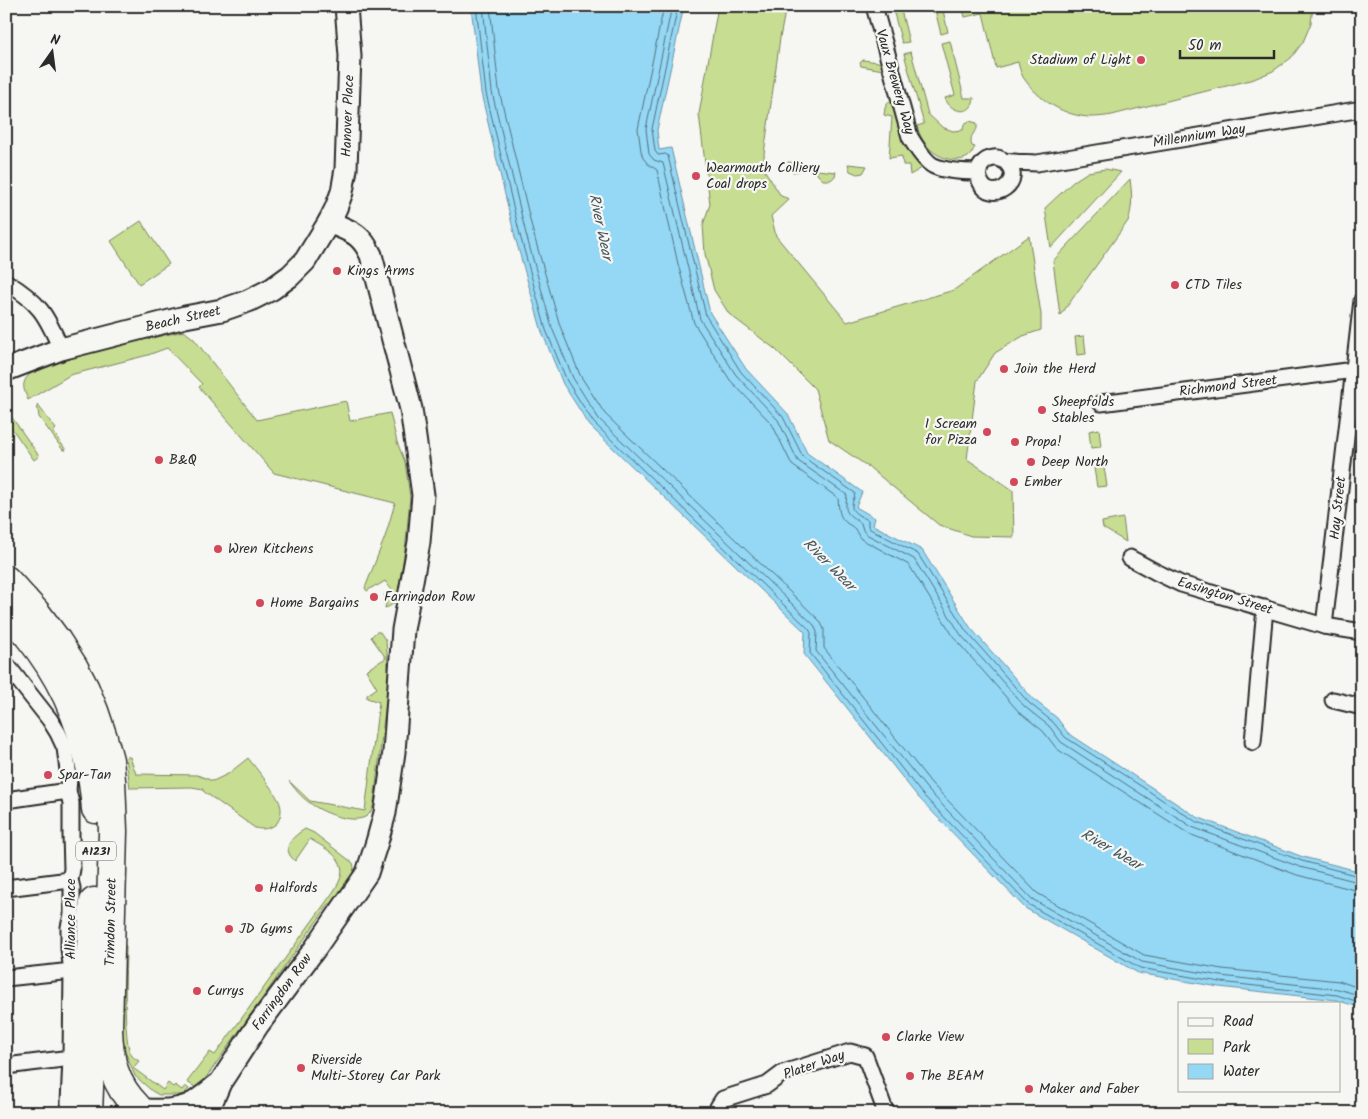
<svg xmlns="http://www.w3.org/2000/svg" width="1368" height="1119" font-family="Kalam,sans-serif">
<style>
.green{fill:#c7dd92;stroke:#79845e}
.water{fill:#94d8f5;stroke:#6a93a4}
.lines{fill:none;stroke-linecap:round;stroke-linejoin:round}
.shore{stroke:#55707c;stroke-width:1}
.street-casing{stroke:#2b2b2b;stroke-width:19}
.secondary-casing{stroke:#2b2b2b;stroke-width:25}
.highway-casing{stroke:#2b2b2b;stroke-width:31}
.street{stroke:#f6f6f2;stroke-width:15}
.secondary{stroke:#f6f6f2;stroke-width:21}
.highway{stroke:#f6f6f2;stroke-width:28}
.poi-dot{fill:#d1495b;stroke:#f6f6f2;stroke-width:2}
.labels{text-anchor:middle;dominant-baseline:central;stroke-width:4.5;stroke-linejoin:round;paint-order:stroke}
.shield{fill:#f6f6f2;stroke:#686867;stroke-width:1}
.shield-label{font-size:12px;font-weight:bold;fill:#2b2b2b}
.poi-label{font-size:14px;fill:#2b2b2b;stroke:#f6f6f2;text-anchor:start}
.street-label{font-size:14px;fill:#2b2b2b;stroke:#f6f6f2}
.water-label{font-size:15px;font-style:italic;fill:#45565e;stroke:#f6f6f2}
</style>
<rect width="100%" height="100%" fill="#f6f6f2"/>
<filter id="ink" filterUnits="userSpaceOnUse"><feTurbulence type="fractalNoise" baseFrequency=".02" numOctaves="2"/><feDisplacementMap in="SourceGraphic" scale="10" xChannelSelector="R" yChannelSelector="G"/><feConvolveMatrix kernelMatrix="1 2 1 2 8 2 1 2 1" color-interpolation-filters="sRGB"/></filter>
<g filter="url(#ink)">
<!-- green -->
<g class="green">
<polygon points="718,6 786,6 780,38 764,154 765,171 781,196 789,199 771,216 776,236 847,322 954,290 1029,236 1041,314 1041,330 1023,336 995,353 977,381 967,459 1013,490 1014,537 971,536 939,525 870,468 829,440 815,389 775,349 729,314 714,290 705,254 703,225 710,204 699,114"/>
<polygon points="892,6 900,6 909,42 902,43"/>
<polygon points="934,6 942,6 948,32 941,34"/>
<path d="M962,6H1313L1311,23L1303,42L1291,58L1273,71L1254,79L1112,115C1106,116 1099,117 1092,117C1065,117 1038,100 1023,77C1021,73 1019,67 1018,62L996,68L983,13L965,17Z"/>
<path d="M950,41L964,98H974C973,117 950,113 945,98L955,95L941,43Z"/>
<path d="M911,52L928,114L942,127L953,131L963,130L964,124L969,121L977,123V129C973,133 969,139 972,146L975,147C973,150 971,155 968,157C965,159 960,160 956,160C936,159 922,145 917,126L924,124L904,54Z"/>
<polygon points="863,60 878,62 884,65 885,69 883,70 861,66 860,63"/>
<polygon points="888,102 892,102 895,103 927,165 910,175 909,165 903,165 902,156 889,158 892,117 884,115 885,108"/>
<polygon points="788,162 807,164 803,170 793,172 788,167"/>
<polygon points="848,164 867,166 863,173 857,174 850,171"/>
<polygon points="1105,169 1121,172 1051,248 1045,208 1074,181 1088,172"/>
<polygon points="817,170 836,172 835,176 831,180 823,180 817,174"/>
<path d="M1130,179C1132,194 1133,206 1128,221L1063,312L1060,315L1053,261Z"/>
<polygon points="141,221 169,264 139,284 111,241"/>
<path d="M184,331L194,339L257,420L346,401L350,421L390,413L397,442L405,462L410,497L406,542L398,596C395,603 392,606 385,608L387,600L384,595L392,590L385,581L377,586L376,585L367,591L365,588L385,537L395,503L274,473L199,387L202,384L167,348L148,355L70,375L28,400C24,390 20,383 30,374L82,353Z"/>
<polygon points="1084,336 1086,354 1077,355 1075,337"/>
<polygon points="37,404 56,429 53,432 66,450 63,450 39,417"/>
<polygon points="6,409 39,456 34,460 6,420"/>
<polygon points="1099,429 1101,447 1091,448 1089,431"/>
<polygon points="1104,467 1107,486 1097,487 1094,468"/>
<polygon points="1123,518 1126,542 1103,528 1102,522"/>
<path d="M376,632H380L386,641L389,677L374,802C373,808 371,814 365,817C351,824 321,812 310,803C301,797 295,789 289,781L310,801L365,811L379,702L367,698V695L377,688L366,670L386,658L371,637Z"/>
<path d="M126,757H130L136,774L197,775L213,781L228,774L248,758C255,767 278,795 280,804C282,809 281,818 277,823C271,829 262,830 255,828L203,791V789L192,787L130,788Z"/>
<path d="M305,829L314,833L353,863C358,874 340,894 333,904H329L198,1089L187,1082L210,1052L215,1055L326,902C330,896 336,889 339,882C350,859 326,849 310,839L295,861C280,848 292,837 305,829Z"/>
<path d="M125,945L126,946C126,965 122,1043 132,1056C134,1058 136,1059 139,1061L133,1068L163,1090L168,1083L173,1087L175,1085L182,1090L185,1086L189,1089L184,1094L179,1095H159L152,1091L135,1076L122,1044V983Z"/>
</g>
<!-- water -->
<polygon class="water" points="471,6 684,6 657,130 659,150 671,148 710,313 746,369 788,414 807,453 862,492 856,507 875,518 873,525 922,550 970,627 1033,699 1057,718 1068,733 1197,817 1303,857 1362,872 1362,1008 1336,1000 1219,987 1138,973 1025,908 918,797 804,654 805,632 590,426 563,384 542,332 515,237 481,93"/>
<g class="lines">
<!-- shore -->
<g class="shore">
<polyline points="476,6 486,93 520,235 546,330 567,381 594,423 809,629 811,633 810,653 922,794 1028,904 1140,968 1220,982 1337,995 1362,1003"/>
<polyline points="483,6 492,92 526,234 552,328 573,378 599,419 814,625 817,632 816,651 927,789 1032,899 1142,962 1221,976 1338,989 1362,996"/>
<polyline points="490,6 499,90 533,232 560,326 580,375 605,414 820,621 824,629 824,648 932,784 1037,893 1144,955 1222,969 1339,981 1362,989"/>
<path d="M664,6L638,129L641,151L643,158L648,164L657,170L678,264L694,323L730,380L772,424L792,465L838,498C839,509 838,517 848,524C850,525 853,527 855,529C857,532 858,536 861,539L909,565L955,639L1019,712L1043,731L1057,749L1189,834L1297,875L1355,890L1362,891"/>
<path d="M672,6L646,129L649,154L654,160L663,163L700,319L736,375L778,420L798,461L847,495C847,498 846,501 846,504C844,514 854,518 861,523L863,530L866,534L914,559L961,635L1025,707L1049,726L1061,742L1192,827L1300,867L1362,883"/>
<path d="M678,6L652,129L655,151L658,155L666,154L668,156L706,316L741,372L783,417L803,457L855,493C855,497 852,501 852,506C851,513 863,517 868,520V526L870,529L918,554L966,631L1029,703L1053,722L1065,737L1195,821L1302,861L1362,877"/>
</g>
<defs>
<g id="street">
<path d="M874,6L910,137C915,145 925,162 934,166C945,171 966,172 979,172"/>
<path d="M1005,161C1028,181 990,206 980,181C975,170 983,159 994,158C999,157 1001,160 1005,161C1015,163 1027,162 1037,163L1362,109"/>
<path d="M6,282C39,302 46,314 61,349"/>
<polyline points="1101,403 1354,370"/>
<polyline points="1130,558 1156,572 1181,584 1324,626 1362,632"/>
<polyline points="1324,626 1362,300"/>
<polyline points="6,664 50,720 58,733 65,748 69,778 68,791 71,803 71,835 72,869 70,880 72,888 72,915 69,927 69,949 72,971 71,1058 69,1103"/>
<polyline points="1333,700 1362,707"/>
<polyline points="1253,742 1265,608"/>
<polyline points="6,800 68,791"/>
<polyline points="6,888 70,880"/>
<polyline points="6,978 72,971"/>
<polyline points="6,1066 71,1058"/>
<polyline points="720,1113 718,1107 723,1099 767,1085 783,1073 850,1052 865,1056 867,1061 886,1113"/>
</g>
<g id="secondary">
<polyline points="6,370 61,349 185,317 222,310 248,301 272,289 290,276 305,261 329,222 336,208 342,192 346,169 350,56 346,6"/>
<path d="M146,1110C162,1111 181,1111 195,1102C202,1097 210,1091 217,1085"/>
<path d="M207,1113L220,1083L258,1025L314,950L367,873L377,842L385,813L394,752L403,630L419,542L423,495L411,409L371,255C360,232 351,232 329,222"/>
</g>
<g id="highway">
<path d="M6,580L37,614L57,641L73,666L85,689L94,711L103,738L109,760L111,780L113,831L108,1029C109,1060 114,1084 137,1107"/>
<path d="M6,613C13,620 21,627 28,635C70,686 91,744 96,809"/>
<polyline points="88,1113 90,1064 90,963 94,902"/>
</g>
</defs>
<!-- street casing -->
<use href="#street" class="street-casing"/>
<!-- secondary casing -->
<use href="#secondary" class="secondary-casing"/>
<!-- highway casing -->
<use href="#highway" class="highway-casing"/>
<!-- street -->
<use href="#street" class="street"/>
<!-- secondary -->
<use href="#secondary" class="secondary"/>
<!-- highway -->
<use href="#highway" class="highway"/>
</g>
</g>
<!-- markers -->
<g class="poi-dot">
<circle cx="1141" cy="60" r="5"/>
<circle cx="696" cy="176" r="5"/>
<circle cx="337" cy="271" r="5"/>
<circle cx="1175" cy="285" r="5"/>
<circle cx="1004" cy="369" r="5"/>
<circle cx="1042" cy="410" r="5"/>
<circle cx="987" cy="432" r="5"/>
<circle cx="1015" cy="442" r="5"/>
<circle cx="159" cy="460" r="5"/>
<circle cx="1031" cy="462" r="5"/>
<circle cx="1014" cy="482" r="5"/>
<circle cx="218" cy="549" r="5"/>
<circle cx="374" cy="597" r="5"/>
<circle cx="260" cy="603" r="5"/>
<circle cx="48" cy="775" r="5"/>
<circle cx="259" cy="888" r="5"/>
<circle cx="229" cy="929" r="5"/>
<circle cx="197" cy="991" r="5"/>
<circle cx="886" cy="1037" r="5"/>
<circle cx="301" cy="1068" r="5"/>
<circle cx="910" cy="1076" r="5"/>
<circle cx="1029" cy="1089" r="5"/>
</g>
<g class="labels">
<!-- shield labels -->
<rect class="shield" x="76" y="841.5" width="40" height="19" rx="4"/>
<g class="shield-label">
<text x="96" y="851">A1231</text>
</g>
<!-- poi labels -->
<g class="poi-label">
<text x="1131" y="60" text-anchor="end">Stadium of Light</text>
<text x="706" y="168">Wearmouth Colliery<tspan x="706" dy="16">Coal drops</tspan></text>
<text x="347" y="271">Kings Arms</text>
<text x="1185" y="285">CTD Tiles</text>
<text x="1014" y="369">Join the Herd</text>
<text x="1052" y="402">Sheepfolds<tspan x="1052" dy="16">Stables</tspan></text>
<text x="977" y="424" text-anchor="end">I Scream<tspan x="977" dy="16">for Pizza</tspan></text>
<text x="1025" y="442">Propa!</text>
<text x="169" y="460">B&amp;Q</text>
<text x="1041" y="462">Deep North</text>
<text x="1024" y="482">Ember</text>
<text x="228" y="549">Wren Kitchens</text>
<text x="384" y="597">Farringdon Row</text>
<text x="270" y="603">Home Bargains</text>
<text x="58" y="775">Spar-Tan</text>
<text x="269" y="888">Halfords</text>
<text x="239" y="929">JD Gyms</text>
<text x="207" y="991">Currys</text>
<text x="896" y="1037">Clarke View</text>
<text x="311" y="1060">Riverside<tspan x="311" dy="16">Multi-Storey Car Park</tspan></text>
<text x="920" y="1076">The BEAM</text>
<text x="1039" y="1089">Maker and Faber</text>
</g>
<!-- street labels -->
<g class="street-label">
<text transform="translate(895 82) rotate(74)">Vaux Brewery Way</text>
<text transform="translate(348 116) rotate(-88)">Hanover Place</text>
<text transform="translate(1199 136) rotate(-9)">Millennium Way</text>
<text transform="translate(183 319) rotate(-13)">Beach Street</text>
<text transform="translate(1228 386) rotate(-7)">Richmond Street</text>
<text transform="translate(1338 508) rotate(-84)">Hay Street</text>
<text transform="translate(1225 596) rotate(17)">Easington Street</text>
<text transform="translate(71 919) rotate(-90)">Alliance Place</text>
<text transform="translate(111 922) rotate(-89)">Trimdon Street</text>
<text transform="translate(282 992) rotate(-54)">Farringdon Row</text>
<text transform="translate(814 1065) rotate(-19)">Plater Way</text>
</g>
<!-- water labels -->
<g class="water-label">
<text transform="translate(600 227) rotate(78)">River Wear</text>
<text transform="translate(829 565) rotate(45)">River Wear</text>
<text transform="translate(1111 850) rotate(30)">River Wear</text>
</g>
</g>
<!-- margin -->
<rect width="1368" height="1119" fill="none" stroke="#f6f6f2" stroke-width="25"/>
<rect x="12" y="12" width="1343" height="1094" fill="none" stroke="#2b2b2b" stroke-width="2" filter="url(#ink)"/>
<!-- legend -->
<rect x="1178" y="1002" width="162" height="90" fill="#f6f6f2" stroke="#a5a5a2"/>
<rect x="1188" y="1018" width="25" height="8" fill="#f6f6f2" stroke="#a5a5a2"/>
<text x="1223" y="1026" font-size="15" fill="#2b2b2b">Road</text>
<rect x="1188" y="1039" width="25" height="15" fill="#c7dd92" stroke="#a5a5a2"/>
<text x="1223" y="1052" font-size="15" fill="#2b2b2b">Park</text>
<rect x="1188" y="1064" width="25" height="15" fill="#94d8f5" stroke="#a5a5a2"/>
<text x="1223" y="1076" font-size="15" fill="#2b2b2b">Water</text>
<!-- north arrow -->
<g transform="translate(52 52) rotate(14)" stroke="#f6f6f2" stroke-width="4" paint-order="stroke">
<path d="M0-4L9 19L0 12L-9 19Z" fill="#2b2b2b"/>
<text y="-8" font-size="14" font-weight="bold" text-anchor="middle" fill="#2b2b2b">N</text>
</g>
<!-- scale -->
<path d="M1180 50v8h94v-8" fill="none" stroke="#2b2b2b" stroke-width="2.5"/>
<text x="1188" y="50" font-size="15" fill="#2b2b2b" stroke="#f6f6f2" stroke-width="4" paint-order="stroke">50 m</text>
</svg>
